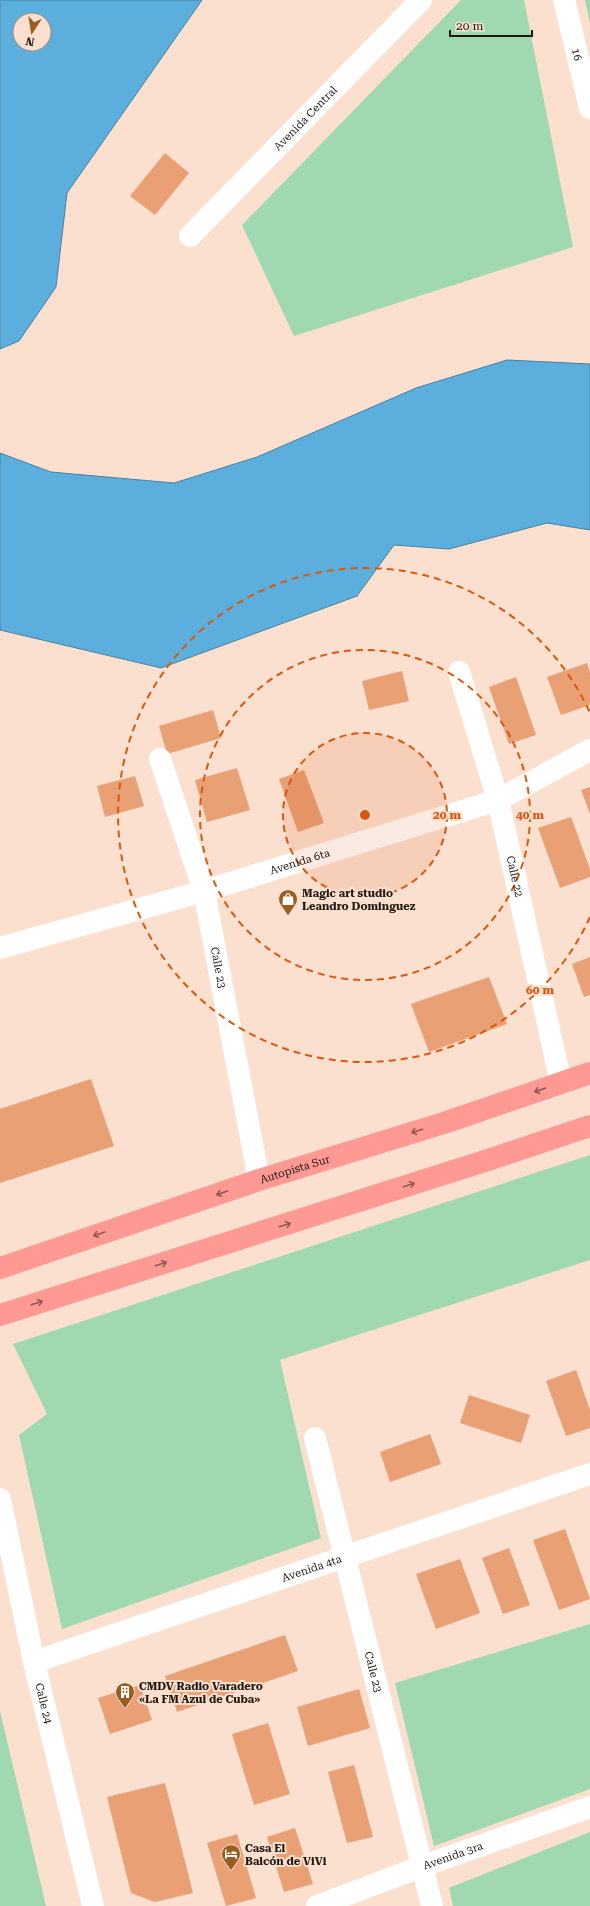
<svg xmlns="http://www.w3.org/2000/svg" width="590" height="1906" font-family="'Roboto Serif',serif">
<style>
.green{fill:#9fd8b1}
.water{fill:#5caedc;stroke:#4b81a0;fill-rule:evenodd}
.building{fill:#e8a074}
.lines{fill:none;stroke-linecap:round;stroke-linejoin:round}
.minor{stroke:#fff;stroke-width:22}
.highway{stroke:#ff9993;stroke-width:22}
.oneway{stroke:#905953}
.ring{fill:none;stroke:#de560c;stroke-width:2;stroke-dasharray:7 5}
.labels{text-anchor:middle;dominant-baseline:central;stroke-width:4;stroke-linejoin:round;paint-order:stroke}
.street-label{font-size:11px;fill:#221913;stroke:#fbe0d0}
.poi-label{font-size:11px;font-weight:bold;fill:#221913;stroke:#fbe0d0;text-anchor:start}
.centre{fill:#de560c;stroke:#fbe0d0;stroke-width:2}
.ring-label{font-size:12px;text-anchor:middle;font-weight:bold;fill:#de560c;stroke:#fbe0d0;stroke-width:4;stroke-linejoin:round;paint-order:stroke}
</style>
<rect width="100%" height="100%" fill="#fbe0d0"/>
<!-- green -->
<g class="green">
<polygon points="461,0 524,0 573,247 294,336 242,225"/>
<polygon points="585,0 590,0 590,24"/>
<polygon points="590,1155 590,1260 280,1360 321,1538 62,1629 19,1435 47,1414 13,1344"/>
<polygon points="590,1624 590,1789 434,1846 395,1683"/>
<polygon points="0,1711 46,1906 0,1906"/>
<polygon points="590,1832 590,1906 453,1906 449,1888"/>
</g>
<!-- water -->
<g class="water">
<path d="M0,0H202L67,193L56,287L19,341L0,349ZM20,20H44V44H20Z"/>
<polygon points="507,360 590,364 590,530 547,523 449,549 394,545 357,596 161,668 0,630 0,453 51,472 174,483 257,457 416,388"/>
</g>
<!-- building -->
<g class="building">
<polygon points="165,153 189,173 155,215 130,196"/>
<polygon points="587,663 590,673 590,705 561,715 547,677"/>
<polygon points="402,671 409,701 369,710 362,681"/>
<polygon points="516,677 536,735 509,744 489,687"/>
<polygon points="213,710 221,738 167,754 159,726"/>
<polygon points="237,768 250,810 207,822 195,780"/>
<polygon points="304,770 324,823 298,832 279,779"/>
<polygon points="135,776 144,806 105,817 97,786"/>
<polygon points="590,787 590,814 581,790"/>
<polygon points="571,817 590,869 590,877 560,888 538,828"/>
<polygon points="590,957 590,995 584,997 572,964"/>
<polygon points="489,977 507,1024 429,1052 411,1004"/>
<polygon points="91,1079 114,1146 0,1183 0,1109"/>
<polygon points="576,1370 590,1410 590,1428 566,1436 546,1381"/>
<polygon points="469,1395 530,1415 521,1443 460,1423"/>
<polygon points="430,1434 441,1464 390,1482 380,1452"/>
<polygon points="565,1529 590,1599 559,1610 533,1540"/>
<polygon points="509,1548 530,1605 503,1614 482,1558"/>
<polygon points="460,1559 480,1613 436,1629 416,1574"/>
<polygon points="285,1635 298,1671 177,1712 165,1676"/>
<polygon points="140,1685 152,1720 110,1734 98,1698"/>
<polygon points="359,1689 370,1728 308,1746 297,1707"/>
<polygon points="268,1723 290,1794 254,1805 232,1734"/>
<polygon points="354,1765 373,1837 347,1843 328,1772"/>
<polygon points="165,1783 193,1893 155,1902 131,1893 107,1797"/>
<polygon points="295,1828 313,1884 284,1892 267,1837"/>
<polygon points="237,1834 256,1898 226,1906 207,1843"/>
</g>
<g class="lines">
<!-- minor -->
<g class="minor">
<path id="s1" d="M564,0L590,108"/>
<path id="s2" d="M190,236L421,0"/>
<path id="s3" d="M459,672L498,800L561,1083"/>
<path id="s4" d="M160,759L204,891L259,1180"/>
<path id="s5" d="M0,948L204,891L498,800L590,750"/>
<path id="s6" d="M315,1438L432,1906"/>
<path id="s7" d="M0,1499L34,1662L93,1906"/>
<path id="s8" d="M34,1662L590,1474"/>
<path id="s9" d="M317,1906L423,1866L590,1807"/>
</g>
<!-- highway -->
<g class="highway">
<path id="s10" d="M0,1268L259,1180L447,1122L590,1073"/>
<polyline points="0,1315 488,1160 590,1126"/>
</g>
</g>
<!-- one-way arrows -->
<defs><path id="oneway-shaft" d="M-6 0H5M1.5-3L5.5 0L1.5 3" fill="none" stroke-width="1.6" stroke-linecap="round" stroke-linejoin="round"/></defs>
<g class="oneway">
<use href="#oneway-shaft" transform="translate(540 1090) rotate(161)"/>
<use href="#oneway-shaft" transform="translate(417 1131) rotate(163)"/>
<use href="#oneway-shaft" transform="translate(409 1185) rotate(-18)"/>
<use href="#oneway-shaft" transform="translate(222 1193) rotate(161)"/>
<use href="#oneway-shaft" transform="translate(285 1225) rotate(-18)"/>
<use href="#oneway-shaft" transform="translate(99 1234) rotate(161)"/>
<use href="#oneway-shaft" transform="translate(161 1264) rotate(-18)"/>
<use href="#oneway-shaft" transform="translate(37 1303) rotate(-18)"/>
</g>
<!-- distance rings -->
<circle cx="365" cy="815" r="82" fill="#de560c" fill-opacity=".12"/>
<g class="ring">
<circle cx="365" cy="815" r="82"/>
<circle cx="365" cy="815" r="165"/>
<path d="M590 917A247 247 0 1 1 590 713"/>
</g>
<!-- icons -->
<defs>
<symbol id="shop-pin" viewBox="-11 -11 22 30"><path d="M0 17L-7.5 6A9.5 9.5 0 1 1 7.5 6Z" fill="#995c21" stroke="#fbe0d0"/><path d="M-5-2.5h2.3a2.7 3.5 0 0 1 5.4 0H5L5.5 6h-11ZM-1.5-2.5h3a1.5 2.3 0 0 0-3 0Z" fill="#fff"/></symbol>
<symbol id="building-pin" viewBox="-11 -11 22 30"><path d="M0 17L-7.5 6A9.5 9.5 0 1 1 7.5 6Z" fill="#995c21" stroke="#fbe0d0"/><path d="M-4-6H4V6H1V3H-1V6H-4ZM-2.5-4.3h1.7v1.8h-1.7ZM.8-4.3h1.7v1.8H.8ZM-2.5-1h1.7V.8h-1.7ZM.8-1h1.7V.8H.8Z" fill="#fff"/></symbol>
<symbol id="hotel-pin" viewBox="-11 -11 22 30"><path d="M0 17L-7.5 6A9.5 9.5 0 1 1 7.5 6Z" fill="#995c21" stroke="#fbe0d0"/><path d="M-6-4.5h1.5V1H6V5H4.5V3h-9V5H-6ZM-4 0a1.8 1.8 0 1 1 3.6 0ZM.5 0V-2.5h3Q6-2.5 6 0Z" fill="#fff"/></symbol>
</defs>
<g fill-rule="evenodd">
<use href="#shop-pin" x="277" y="888" width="22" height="30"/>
<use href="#building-pin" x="114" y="1681" width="22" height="30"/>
<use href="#hotel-pin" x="220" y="1843" width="22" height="30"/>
</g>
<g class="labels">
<!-- street labels -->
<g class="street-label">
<text stroke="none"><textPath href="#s1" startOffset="56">16</textPath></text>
<text stroke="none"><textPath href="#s2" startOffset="165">Avenida Central</textPath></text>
<text stroke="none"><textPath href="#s5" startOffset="312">Avenida 6ta</textPath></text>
<text stroke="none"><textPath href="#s3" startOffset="212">Calle 22</textPath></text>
<text stroke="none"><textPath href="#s4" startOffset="217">Calle 23</textPath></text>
<text stroke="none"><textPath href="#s10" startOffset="311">Autopista Sur</textPath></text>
<text stroke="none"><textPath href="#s8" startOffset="293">Avenida 4ta</textPath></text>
<text stroke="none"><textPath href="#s6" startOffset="241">Calle 23</textPath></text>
<text stroke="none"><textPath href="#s7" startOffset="209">Calle 24</textPath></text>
<text stroke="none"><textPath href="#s9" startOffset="145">Avenida 3ra</textPath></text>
</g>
<!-- poi labels -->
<g class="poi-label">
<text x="302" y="893">Magic art studio<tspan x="302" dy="13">Leandro Dominguez</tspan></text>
<text x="139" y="1686">CMDV Radio Varadero<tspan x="139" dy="13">«La FM Azul de Cuba»</tspan></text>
<text x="245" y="1848">Casa El<tspan x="245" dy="13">Balcón de ViVi</tspan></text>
</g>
</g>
<circle cx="365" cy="815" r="6" class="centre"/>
<g class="ring-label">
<text x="447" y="819">20 m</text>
<text x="530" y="819">40 m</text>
<text x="540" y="994">60 m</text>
</g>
<!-- north arrow -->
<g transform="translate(32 32) rotate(192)"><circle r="19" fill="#fbe0d0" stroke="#a49084"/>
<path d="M0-3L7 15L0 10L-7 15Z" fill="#995c21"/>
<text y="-6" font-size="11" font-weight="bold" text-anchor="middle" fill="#221913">N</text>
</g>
<!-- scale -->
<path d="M450 30v6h82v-6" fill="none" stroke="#221913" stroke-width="2"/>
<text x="456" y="30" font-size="12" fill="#221913" stroke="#fbe0d0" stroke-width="3" paint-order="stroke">20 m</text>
</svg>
